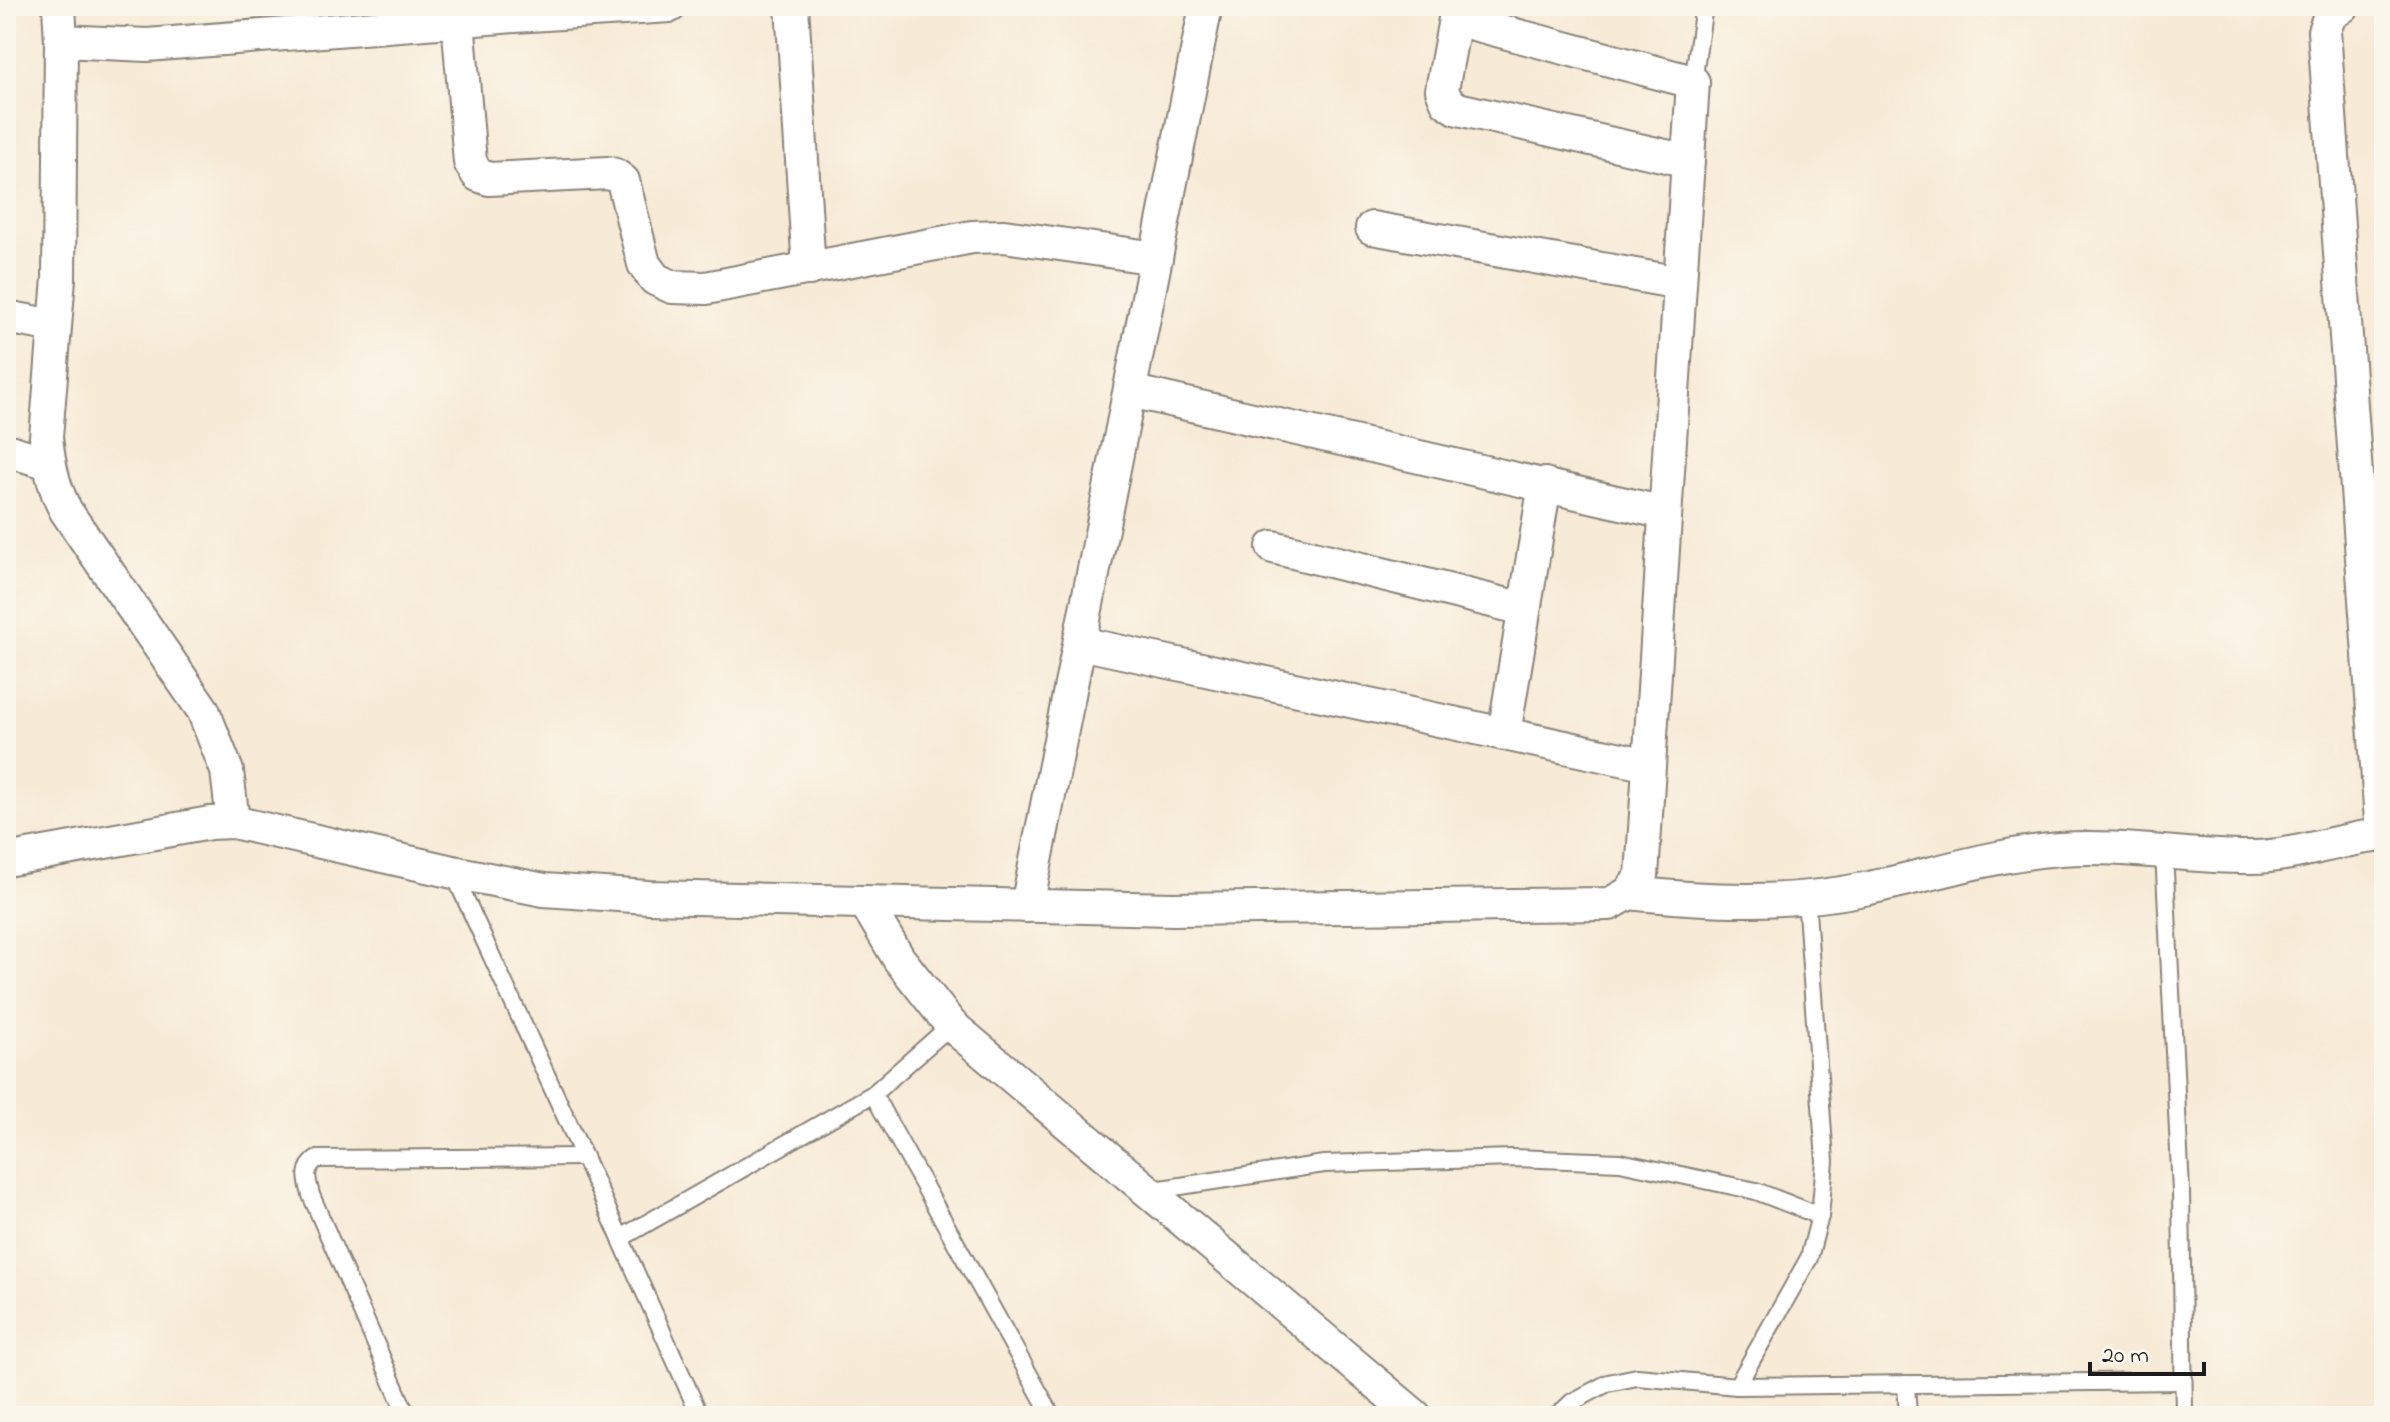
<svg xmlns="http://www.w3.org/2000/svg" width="2390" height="1422" font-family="'Indie Flower',sans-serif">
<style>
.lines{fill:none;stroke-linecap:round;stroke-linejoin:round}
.lane-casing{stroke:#8a8379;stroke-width:20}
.street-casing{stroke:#8a8379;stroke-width:36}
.lane{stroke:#fff;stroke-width:16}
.street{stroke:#fff;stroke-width:32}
</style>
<rect width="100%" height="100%" fill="#fbf7ec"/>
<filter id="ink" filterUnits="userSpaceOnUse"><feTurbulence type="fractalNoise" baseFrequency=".0125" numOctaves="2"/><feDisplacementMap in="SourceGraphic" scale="16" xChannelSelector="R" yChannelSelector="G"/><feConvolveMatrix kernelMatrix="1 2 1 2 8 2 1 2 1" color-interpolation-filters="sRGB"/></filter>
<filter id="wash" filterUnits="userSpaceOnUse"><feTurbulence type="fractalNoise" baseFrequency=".006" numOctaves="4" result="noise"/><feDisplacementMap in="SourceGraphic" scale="32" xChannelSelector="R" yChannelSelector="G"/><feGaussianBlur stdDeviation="1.8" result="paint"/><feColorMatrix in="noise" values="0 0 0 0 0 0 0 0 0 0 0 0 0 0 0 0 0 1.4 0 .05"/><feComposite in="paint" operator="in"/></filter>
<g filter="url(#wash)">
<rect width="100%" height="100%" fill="#f7ead6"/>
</g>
<g filter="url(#ink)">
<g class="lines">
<defs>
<g id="lane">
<polyline points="1693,82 1704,6"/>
<polyline points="2164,852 2181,1191 2184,1416"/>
<polyline points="453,872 584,1157 700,1416"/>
<polyline points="873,1094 1052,1416"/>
<polyline points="1148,1191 1324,1164 1512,1158 1620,1162 1756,1191 1820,1216"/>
<polyline points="621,1238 873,1094 951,1025"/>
<polyline points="1906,1384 1908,1416"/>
<polyline points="1737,1386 1809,1258 1820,1216 1825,1161 1806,897"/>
<path d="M407,1416L311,1195C307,1179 303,1169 317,1159L584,1157"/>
<polyline points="1557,1416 1572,1402 1608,1383 1637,1377 1737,1386 2183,1381"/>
</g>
<g id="street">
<path d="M59,6L61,41L59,278L46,437C49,464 53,487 66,511L203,710L227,771L233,822"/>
<polyline points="792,6 809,269"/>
<polyline points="2343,6 2330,15 2324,31 2382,835"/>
<polyline points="1455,19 1442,90 1447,102 1458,109 1688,161"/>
<polyline points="458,20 470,162 478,175 489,179 608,173 615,175 623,181 644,264 655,279 672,287 706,288 972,237 1004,236 1156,258"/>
<polyline points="61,41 147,45 514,16 670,6"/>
<polyline points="1372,228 1680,283"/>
<polyline points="6,317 55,326"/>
<polyline points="1130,391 1665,513"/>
<polyline points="6,450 49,463"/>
<polyline points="1273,547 1524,609"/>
<polyline points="1080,643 1649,765"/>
<polyline points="1504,734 1545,484"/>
<polyline points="6,860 210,823 233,822 453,872 544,890 648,897 1173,909 1610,904 1629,893 1642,876 1693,82 1455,19 1458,6"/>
<path d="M1629,893C1706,901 1787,905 1864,889C1929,876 1993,854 2060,849C2124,844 2189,858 2253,857C2295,857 2340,838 2384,835"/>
<polyline points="865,902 899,959 951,1025 1415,1416"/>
<polyline points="1027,906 1206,6"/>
</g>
</defs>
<!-- lane casing -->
<use href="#lane" class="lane-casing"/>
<!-- street casing -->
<use href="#street" class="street-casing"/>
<!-- lane -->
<use href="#lane" class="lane"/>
<!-- street -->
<use href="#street" class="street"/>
</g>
</g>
<!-- margin -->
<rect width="2390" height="1422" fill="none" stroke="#fbf7ec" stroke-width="32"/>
<!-- scale -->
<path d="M2090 1362v12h114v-12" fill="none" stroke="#1c1c1c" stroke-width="4"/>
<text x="2102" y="1362" font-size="24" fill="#1c1c1c" stroke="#fbf7ec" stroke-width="6" paint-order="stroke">20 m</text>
</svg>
